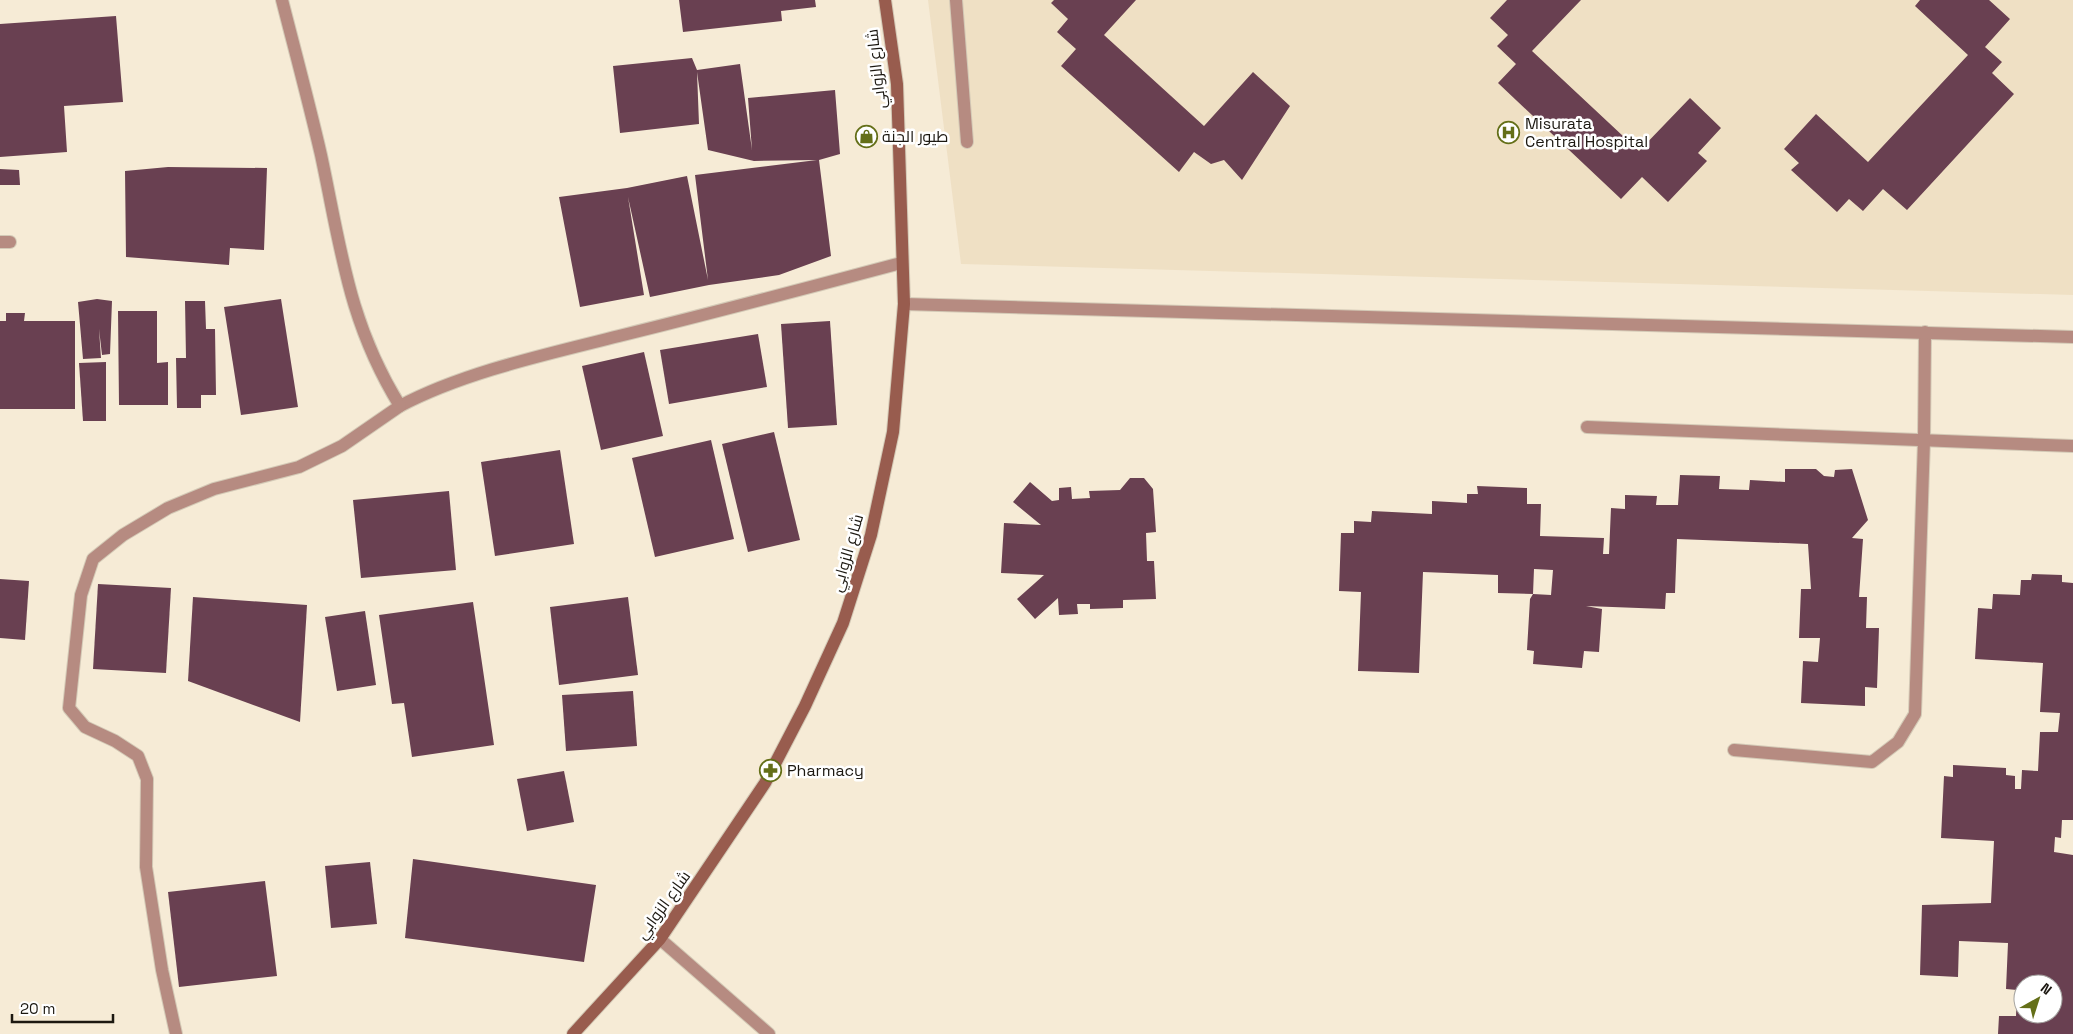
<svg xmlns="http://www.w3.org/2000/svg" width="2073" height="1034" font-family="'Space Grotesk',Cairo,sans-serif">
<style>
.built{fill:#efe0c4}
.building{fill:#694051;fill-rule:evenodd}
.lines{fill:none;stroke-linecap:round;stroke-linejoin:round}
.lane-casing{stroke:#d3c9b6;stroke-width:14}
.street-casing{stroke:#d3c9b6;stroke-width:14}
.secondary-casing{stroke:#d3c9b6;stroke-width:14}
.lane{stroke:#b68b81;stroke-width:12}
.street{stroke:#b68b81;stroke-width:12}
.secondary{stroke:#985c4e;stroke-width:12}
.labels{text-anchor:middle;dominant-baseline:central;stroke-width:5;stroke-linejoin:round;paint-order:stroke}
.street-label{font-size:16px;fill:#1c1811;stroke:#fff}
.poi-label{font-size:16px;fill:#1c1811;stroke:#fff;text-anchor:start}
</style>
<rect width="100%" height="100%" fill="#f6ebd6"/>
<!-- built -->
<polygon class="built" points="928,0 2073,0 2073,295 961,264"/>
<!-- building -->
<g class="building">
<polygon points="679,0 815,0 816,7 781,11 782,21 683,32"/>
<polygon points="1054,0 1136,0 1104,35 1204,126 1253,72 1290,106 1242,180 1224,160 1211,164 1194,152 1179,172 1061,66 1076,49 1057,32 1068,19 1051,3"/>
<polygon points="1507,0 1581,0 1532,51 1639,151 1690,98 1721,128 1698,153 1707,161 1668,202 1642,177 1621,199 1498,83 1516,64 1497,46 1508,35 1490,18"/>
<polygon points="1920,0 1989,0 2010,19 1985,47 2002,62 1992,73 2014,94 1907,210 1883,189 1863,211 1849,199 1837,212 1791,170 1799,163 1784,149 1816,114 1868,162 1968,55 1915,6"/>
<polygon points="116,16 123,102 64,106 67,152 0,157 0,24"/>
<polygon points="692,58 697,70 740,64 752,150 748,98 835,90 840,154 819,160 831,256 779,275 709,285 650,297 628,197 644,295 580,307 559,197 627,188 687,176 708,280 695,175 817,160 754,161 708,150 697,72 699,124 620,133 613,66"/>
<polygon points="168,167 267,168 264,250 230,248 229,265 126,257 125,171"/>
<polygon points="0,169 19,170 20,185 0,185"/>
<polygon points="97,299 112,301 110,354 102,355 99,329 101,358 83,359 78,302"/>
<polygon points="281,299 298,407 241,415 224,307"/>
<polygon points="185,301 205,301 206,329 215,329 216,395 201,395 201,408 177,408 176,358 186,358"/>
<polygon points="118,311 157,311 157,363 168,362 168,405 119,405"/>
<polygon points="6,313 25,313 24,321 75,321 75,409 0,409 0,321 6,321"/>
<polygon points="830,321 837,425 788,428 781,324"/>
<polygon points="758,334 767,387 669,404 660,350"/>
<polygon points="644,352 663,436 601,450 582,366"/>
<polygon points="106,362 106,421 83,421 79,363"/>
<polygon points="774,432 800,540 748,552 722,444"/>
<polygon points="711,440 734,539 655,557 632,458"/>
<polygon points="560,450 574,544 495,556 481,462"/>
<path d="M1785,469H1816L1824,476L1834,477L1835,470L1852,469L1868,520L1852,538L1863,539L1859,597H1867L1866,628H1879L1877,688L1865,687V706L1801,703L1803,661L1818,662L1820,638H1799L1801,589H1811L1808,544L1677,539L1675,593H1666L1665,609L1586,606L1602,609L1599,652L1584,651L1582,668L1533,664L1534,651L1527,650L1530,599L1533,594L1498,593V575L1423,572L1419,673L1358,671L1361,592L1339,591L1341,533H1354V521L1371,522L1372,511L1432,514V501L1467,503V494H1478L1477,486L1527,488V504H1541L1540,536L1604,538L1603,554H1609L1611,508L1625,509V495L1657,496L1656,505H1678L1680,475L1720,476L1719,489L1749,490L1750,480L1785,482ZM1534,569L1553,570L1551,595L1533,594Z"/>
<polygon points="1130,478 1144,478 1153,489 1156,532 1146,533 1147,561 1154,561 1156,599 1123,600 1123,608 1090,609 1090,604 1077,604 1078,614 1059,615 1058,598 1035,619 1017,599 1044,575 1001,573 1004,523 1041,525 1013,502 1030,482 1052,501 1059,500 1059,488 1071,487 1072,499 1090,498 1089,491 1120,490"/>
<polygon points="449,491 456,570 361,578 353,500"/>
<path d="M2032,574L2062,575V582L2073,583V820H2062L2061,838L2055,837L2054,852L2073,855V1034H1998L1999,1016H2016L2017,990L2006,989L2008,943L1959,941L1958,977L1920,975L1922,905L1991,903L1994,841L1941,838L1944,776L1953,777V765L2006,768V775L2015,776V789H2021L2022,770L2038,771L2040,732H2058L2060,713L2040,712L2043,663L1975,659L1978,608L1992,609L1993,594L2020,595L2021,580H2031ZM2023,984H2053V1014H2023Z"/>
<polygon points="0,579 29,581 25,640 0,638"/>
<polygon points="98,584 171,588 166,673 93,669"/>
<polygon points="193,597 307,605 300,722 188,681"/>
<polygon points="628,597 638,675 559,685 550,607"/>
<polygon points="473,602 494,745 412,757 404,703 392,704 379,615"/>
<polygon points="365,611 376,685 337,691 325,617"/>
<polygon points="633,691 637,746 566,751 562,695"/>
<polygon points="564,771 574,822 527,831 517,779"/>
<polygon points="413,859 596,885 584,962 405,938"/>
<polygon points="370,862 377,924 331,928 325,866"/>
<polygon points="265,881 277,976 179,987 168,892"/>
</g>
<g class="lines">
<defs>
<g id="lane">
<polyline points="1587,427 2073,446"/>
<polyline points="1734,750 1872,762 1898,742 1915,714 1924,440 1925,332"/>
<polyline points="660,939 769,1034"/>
</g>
<g id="street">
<path d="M282,0C295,51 309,103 321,155C341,248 348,322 400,406C464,372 548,354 619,336C713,313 807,288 901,263"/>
<polyline points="956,0 967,142"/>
<polyline points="0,242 10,242"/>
<polyline points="904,304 2073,337"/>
<polyline points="176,1034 162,970 146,867 147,779 138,756 115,741 85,727 69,708 81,595 93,559 123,535 168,508 214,489 299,467 342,446 400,406"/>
</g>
<polyline id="secondary" points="573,1034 660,939 765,783 805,706 843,623 871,535 893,432 904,304 897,84 885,0"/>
</defs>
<!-- lane casing -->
<use href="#lane" class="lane-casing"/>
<!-- street casing -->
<use href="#street" class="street-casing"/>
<!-- secondary casing -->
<use href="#secondary" class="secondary-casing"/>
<!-- lane -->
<use href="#lane" class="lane"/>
<!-- street -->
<use href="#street" class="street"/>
<!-- secondary -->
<use href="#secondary" class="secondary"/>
</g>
<!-- icons -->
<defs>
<symbol id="hospital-ring" viewBox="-11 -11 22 22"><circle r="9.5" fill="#fff" stroke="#646f18" stroke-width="1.5"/><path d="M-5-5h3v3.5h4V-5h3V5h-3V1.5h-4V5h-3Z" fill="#646f18"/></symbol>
<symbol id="shop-ring" viewBox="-11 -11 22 22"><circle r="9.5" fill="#fff" stroke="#646f18" stroke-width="1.5"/><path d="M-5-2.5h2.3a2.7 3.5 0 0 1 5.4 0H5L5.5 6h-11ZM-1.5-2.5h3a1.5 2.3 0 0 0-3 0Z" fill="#646f18"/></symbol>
<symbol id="pharmacy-ring" viewBox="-11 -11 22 22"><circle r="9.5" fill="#fff" stroke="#646f18" stroke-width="1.5"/><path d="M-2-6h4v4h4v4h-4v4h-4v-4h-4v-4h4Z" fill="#646f18"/></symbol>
</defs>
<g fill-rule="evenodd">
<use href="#hospital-ring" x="1496" y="120" width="25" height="25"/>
<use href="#shop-ring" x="854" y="124" width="25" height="25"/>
<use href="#pharmacy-ring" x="758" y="758" width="25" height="25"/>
</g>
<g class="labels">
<!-- street labels -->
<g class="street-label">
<text transform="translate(876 69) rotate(-96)">شارع الزوابي</text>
<text transform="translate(847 553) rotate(-74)">شارع الزوابي</text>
<text transform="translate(663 905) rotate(-54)">شارع الزوابي</text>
</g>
<!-- poi labels -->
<g class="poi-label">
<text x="1525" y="123">Misurata<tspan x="1525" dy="18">Central Hospital</tspan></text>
<text x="882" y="136">طيور الجنة</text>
<text x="787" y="770">Pharmacy</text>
</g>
</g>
<!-- north arrow -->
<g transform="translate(2038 999) rotate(39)"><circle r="24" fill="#ffffff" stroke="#a4a3a0"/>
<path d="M0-4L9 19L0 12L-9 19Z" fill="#646f18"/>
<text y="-8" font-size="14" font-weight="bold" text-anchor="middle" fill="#1c1811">N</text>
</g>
<!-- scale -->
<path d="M12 1014v8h101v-8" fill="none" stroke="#1c1811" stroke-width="2.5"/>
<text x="20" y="1014" font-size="15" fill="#1c1811" stroke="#ffffff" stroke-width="4" paint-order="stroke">20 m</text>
</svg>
